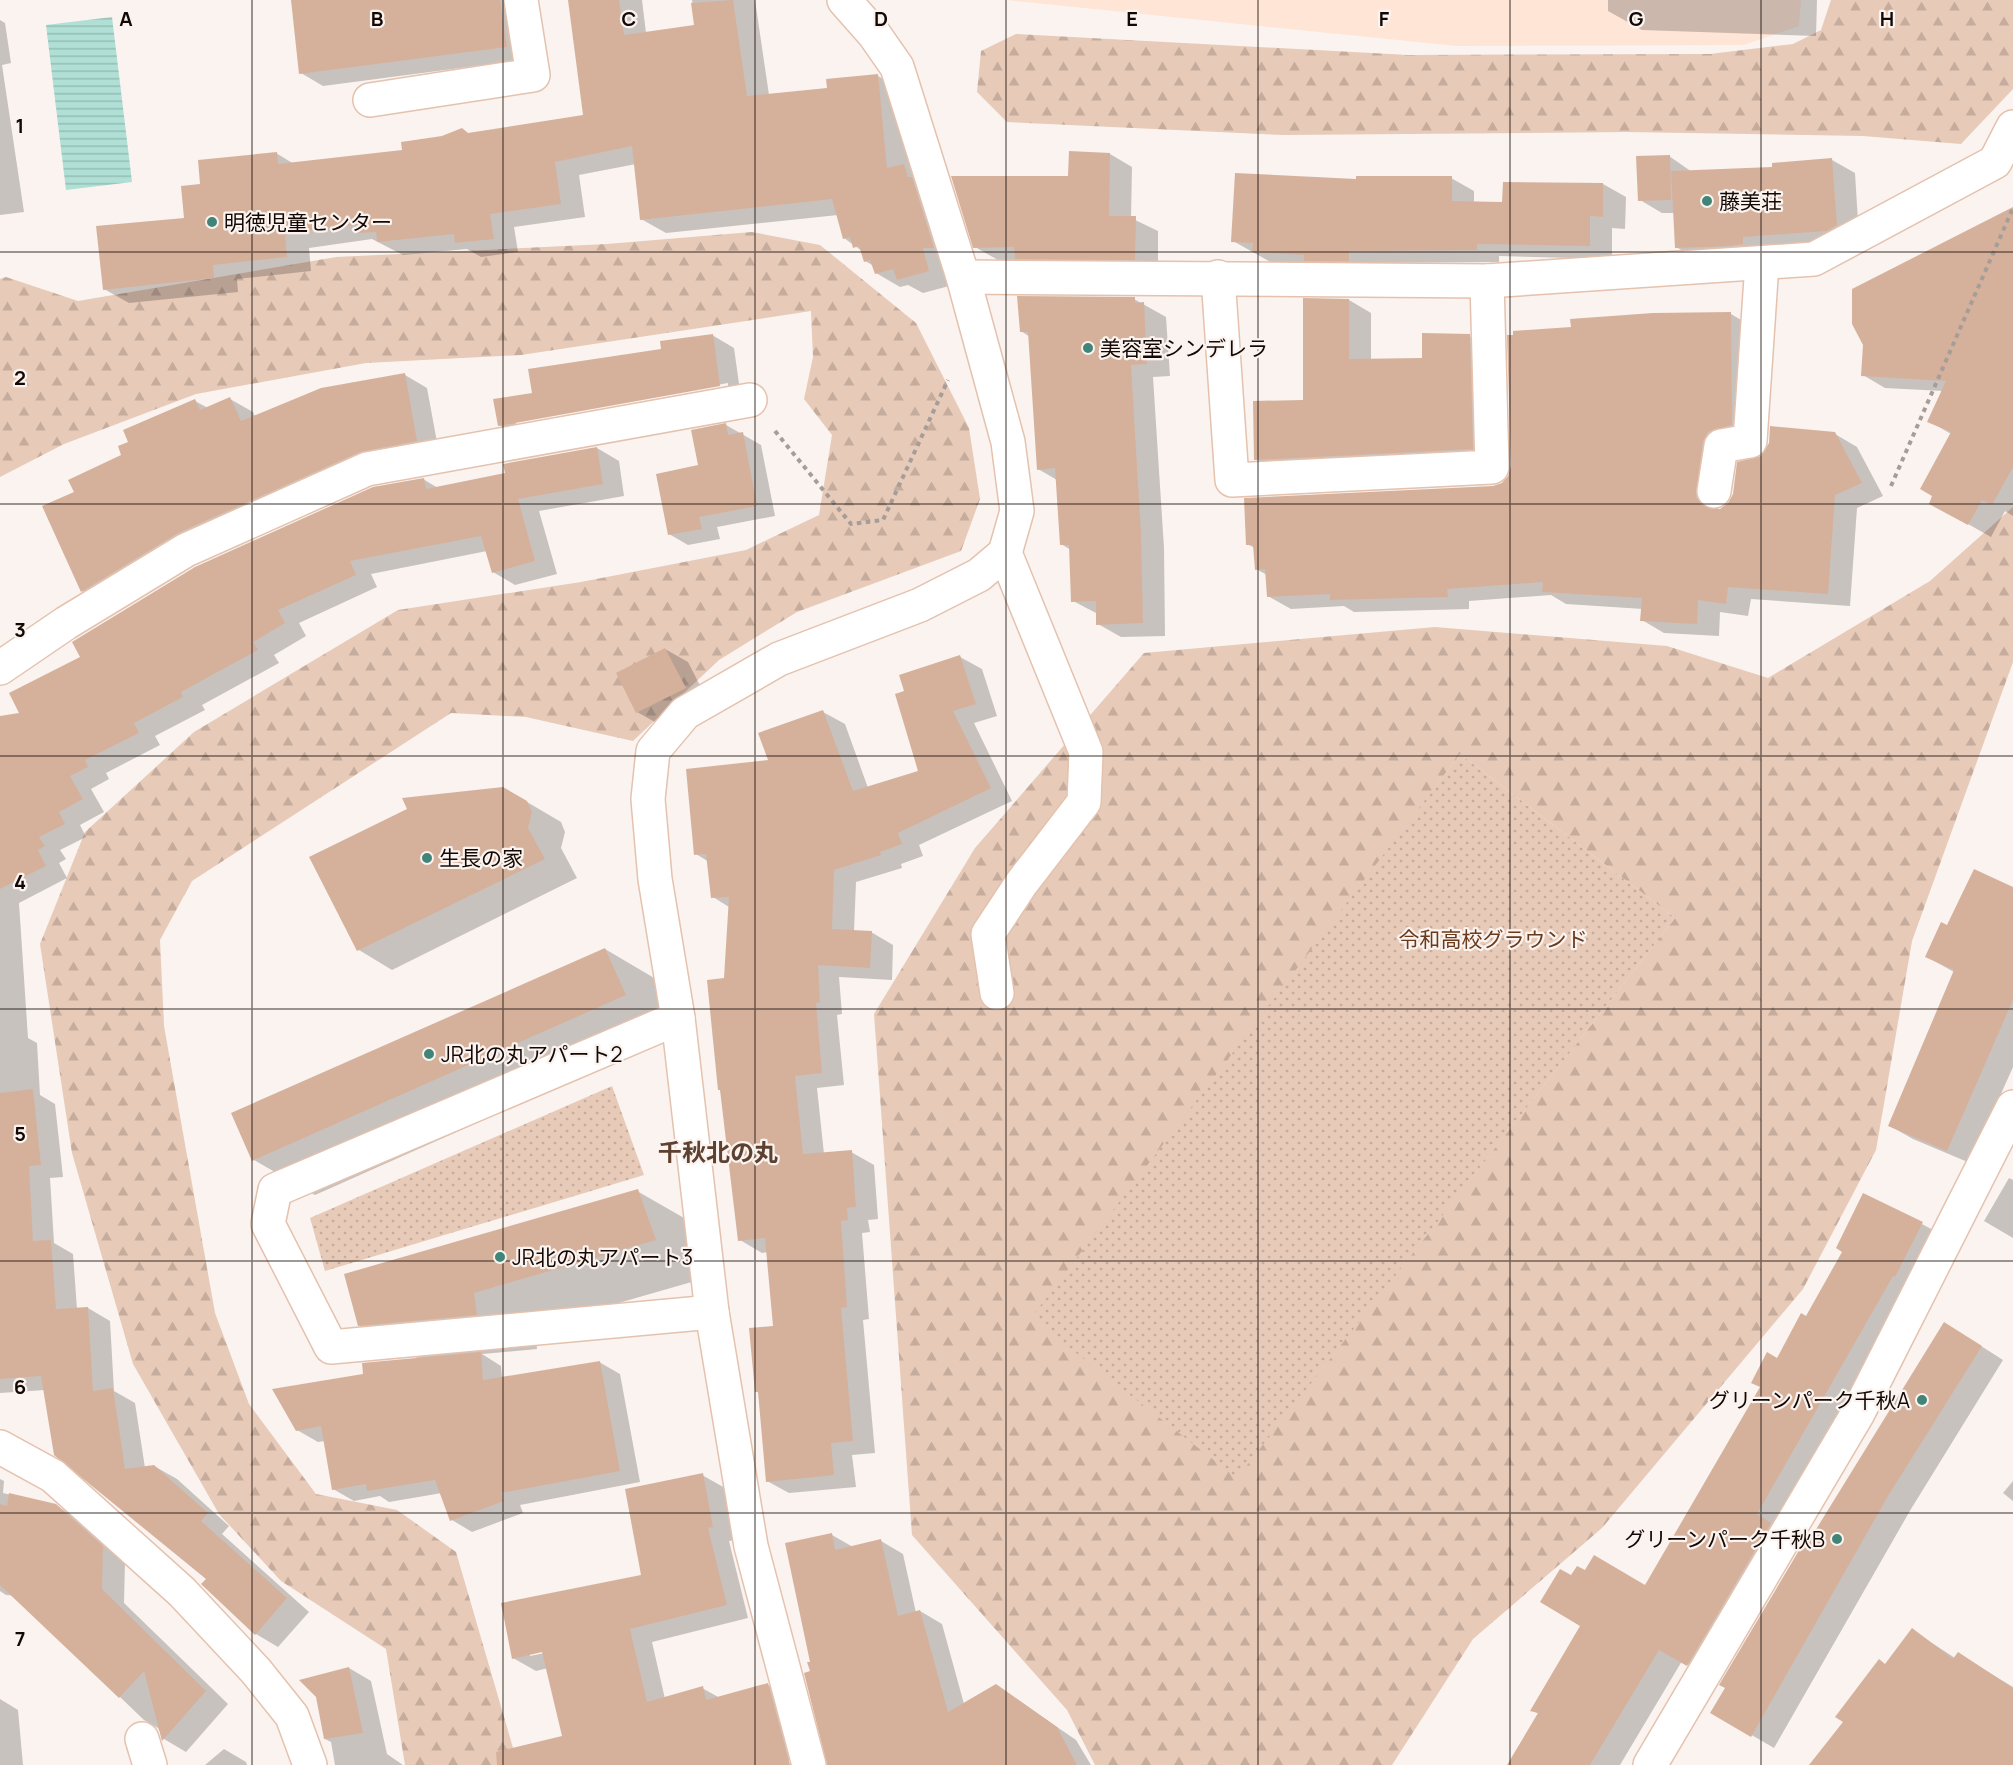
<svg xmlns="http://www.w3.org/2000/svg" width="2013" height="1765" font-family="Manrope,'Noto Sans JP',sans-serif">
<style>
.built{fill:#fee5d6}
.forest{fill:url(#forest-firs);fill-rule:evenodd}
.park{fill:url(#park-dots)}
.water{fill:url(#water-rules)}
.shadow{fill:#0003;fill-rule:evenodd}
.building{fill:#d5b19c}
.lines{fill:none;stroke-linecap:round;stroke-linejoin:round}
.street-casing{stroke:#e4c2ae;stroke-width:36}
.path{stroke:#a69d99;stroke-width:4;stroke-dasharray:4.5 4.5;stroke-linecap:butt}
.street{stroke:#fff;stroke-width:33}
.grid{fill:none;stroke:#130803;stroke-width:1.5;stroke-opacity:0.55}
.poi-dot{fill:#418578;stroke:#faf3ef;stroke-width:2}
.labels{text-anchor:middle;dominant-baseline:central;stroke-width:4.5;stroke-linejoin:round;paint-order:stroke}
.poi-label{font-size:21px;fill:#130803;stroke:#faf3ef;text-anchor:start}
.park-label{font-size:21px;fill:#6a3a1a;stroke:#faf3ef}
.quarter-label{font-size:24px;font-weight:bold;fill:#5d4130;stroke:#faf3ef}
.grid-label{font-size:20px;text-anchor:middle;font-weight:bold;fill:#130803;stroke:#faf3ef;stroke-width:4.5;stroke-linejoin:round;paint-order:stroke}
</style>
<defs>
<pattern id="forest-firs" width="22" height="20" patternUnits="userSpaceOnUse" patternTransform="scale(1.5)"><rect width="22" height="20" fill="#e7cab8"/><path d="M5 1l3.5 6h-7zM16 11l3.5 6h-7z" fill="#c5ac9d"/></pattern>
<pattern id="park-dots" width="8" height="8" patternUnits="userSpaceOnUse" patternTransform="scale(1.5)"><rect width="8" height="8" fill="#e7cab8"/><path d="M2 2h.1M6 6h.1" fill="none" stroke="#c5ac9d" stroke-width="1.8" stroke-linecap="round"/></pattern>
<pattern id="water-rules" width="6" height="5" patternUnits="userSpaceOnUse" patternTransform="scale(1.5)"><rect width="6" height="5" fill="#b0dfd5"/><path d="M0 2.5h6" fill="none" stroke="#96beb5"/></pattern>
</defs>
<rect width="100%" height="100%" fill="#faf3ef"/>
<!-- built -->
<polygon class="built" points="1006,0 1801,0 1799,26 1744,45 1457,46"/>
<!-- forest -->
<g class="forest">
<polygon points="1831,0 2013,0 2013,89 1961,144 1863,136 1627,132 1283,135 1007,122 977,92 981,51 1016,34 1408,55 1710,54 1793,44 1821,30"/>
<polygon points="752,232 820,245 916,323 969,428 980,499 961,551 797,612 719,660 633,741 526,717 451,713 192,881 160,940 164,1026 215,1313 249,1404 316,1494 397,1510 456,1552 518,1765 405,1765 386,1649 281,1581 219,1514 133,1364 72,1153 40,944 85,832 194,732 398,610 581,582 746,550 819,515 832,435 804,399 813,357 811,311 521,355 366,363 196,394 64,444 0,477 0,279 6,277 78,301 336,257 607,244"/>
<path d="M2013,507V662L1912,941L1876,1150L1803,1289L1602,1528L1473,1639L1392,1765H1095L1067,1710L912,1535L874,1014L975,848L1144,653L1435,627L1667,646L1768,678L1930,581ZM1460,754L1675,918L1237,1477L1175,1133Z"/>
</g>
<!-- park -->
<g class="park">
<polygon points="1460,754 1675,918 1237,1478 1031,1318"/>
<polygon points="612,1086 644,1175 325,1271 310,1218"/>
</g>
<!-- water -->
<polygon class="water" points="112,17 132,182 66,190 46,25"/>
<!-- shadow -->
<g class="shadow">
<polygon points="306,0 521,0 529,59 323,86 301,73"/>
<polygon points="569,0 642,0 646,33 696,26 692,0 755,0 769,95 829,89 878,76 902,90 910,168 929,179 953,285 923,293 908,285 900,287 876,273 874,266 865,261 862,251 844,238 838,215 666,233 641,219 636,164 579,175 585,217 514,227 518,252 481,257 467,249 403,255 372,239 309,248 311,271 237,279 238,292 129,303 104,289 186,219 202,186 276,153 294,164 404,151 469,134 585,117"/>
<polygon points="1608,0 1817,0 1816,36 1642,30 1608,11"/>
<polygon points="0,20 5,23 11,63 2,65 24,212 0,215"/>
<polygon points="1110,154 1132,167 1131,218 1158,231 1158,272 1039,271 1020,260 998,260 975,247 1070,177"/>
<polygon points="1669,156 1692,172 1774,168 1832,160 1855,173 1859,238 1699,260 1676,247 1675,213 1662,213 1640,200"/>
<polygon points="1451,178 1474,191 1474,203 1504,203 1603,184 1626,197 1625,229 1612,228 1612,259 1499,256 1499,262 1371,263 1371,273 1276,265 1233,241 1357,180"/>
<polygon points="2013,218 2013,516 2005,511 1991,537 1931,503 1951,434 1929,421 1943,391 1885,388 1863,375"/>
<polygon points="1134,299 1166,317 1170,376 1153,377 1164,548 1165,636 1121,637 1098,624 1098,614 1073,601 1071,550 1061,544 1057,480 1038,469 1030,337 1021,331"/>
<polygon points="1349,300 1371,313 1371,360 1423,360 1469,336 1492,349 1495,461 1278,472 1256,459 1304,402"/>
<polygon points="1731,314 1753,327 1754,437 1731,445 1717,502 1719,510 1835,434 1857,447 1883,496 1857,508 1850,606 1751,599 1748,616 1720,612 1719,636 1664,633 1642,620 1643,609 1566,604 1551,595 1469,601 1469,609 1354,612 1344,606 1291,609 1268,596 1267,575 1256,569 1255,548 1247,544 1503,484"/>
<path d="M712,335L734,348L741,398L520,438L499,425L533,395ZM728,383V386L516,425V422Z"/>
<polygon points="405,375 427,388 439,453 104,604 82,591 76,493 123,456 130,443 195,401 208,408 230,399 253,412 255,417"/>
<polygon points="726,425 761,445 775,516 717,527 720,539 688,545 669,534 700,466"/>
<polygon points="597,448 619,461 624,496 539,511 557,574 515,585 493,572 487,551 371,574 377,587 299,623 306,636 274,655 279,663 202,705 205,710 155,736 160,745 106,773 109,779 91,789 104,812 80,825 86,837 60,850 66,859 59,863 67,878 19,903 28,1038 37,1043 40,1095 55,1104 63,1177 50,1178 54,1243 73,1254 77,1309 88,1308 110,1321 114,1391 135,1403 145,1468 154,1466 177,1479 229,1526 222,1534 309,1612 278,1647 256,1634 45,1390 0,1393 0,742 423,479 438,488 506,474"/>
<polygon points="665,649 688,662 708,701 660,725 637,712"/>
<polygon points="960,657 982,669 997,716 974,723 1012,801 919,845 923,856 901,864 902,868 856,882 854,931 871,932 893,945 892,980 839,977 842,1014 837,1015 844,1085 817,1088 824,1154 851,1152 874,1165 878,1219 868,1220 870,1232 862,1233 869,1319 863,1320 875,1453 852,1455 856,1487 789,1493 767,1481 760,1393 757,1392 774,1327 768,1252 762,1253 740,1240 726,980 729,907 713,897 709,862 696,854 770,761 823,712 845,724 868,788 920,772 906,692"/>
<polygon points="527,802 561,822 565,832 561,848 577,878 392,970 359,950 311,858"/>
<polygon points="2013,889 2013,1067 1970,1163 1913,1139 1890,1126 1954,972 1927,957 1948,927"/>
<polygon points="605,949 666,985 686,1030 315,1195 254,1160"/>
<polygon points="2009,1178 2013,1180 2013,1238 1984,1221"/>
<polygon points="637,1191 698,1226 716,1275 535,1327 537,1349 482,1354 501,1366 502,1379 599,1362 620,1374 640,1482 520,1505 523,1513 472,1532 452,1520 442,1493 389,1502 380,1496 354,1501 333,1489 325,1441 318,1442 297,1430 364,1375 419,1359 359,1325"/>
<polygon points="1922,1224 1944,1236 1709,1677 1682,1661 1620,1765 1508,1765 1539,1714 1532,1710 1582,1625 1572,1577 1585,1572 1646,1587 1778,1360 1807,1318"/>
<polygon points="1967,1337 2003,1360 1911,1509 1774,1748 1712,1712 1807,1546"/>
<path d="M702,1475L725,1488L735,1540L729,1541L748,1618L652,1642L665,1699L702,1688L720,1698L768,1685L790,1698L806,1755L772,1765H553L564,1737L548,1668L536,1671L513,1658L643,1576ZM549,1650L550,1652L530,1656V1653Z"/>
<polygon points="0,1479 4,1481 3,1493 56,1506 79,1519 125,1561 124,1603 228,1704 186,1752 164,1739 158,1728 144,1720 48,1628 75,1599 6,1595 0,1591"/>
<polygon points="2013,1481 2013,1501 2003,1493"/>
<polygon points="832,1535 853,1547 881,1541 903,1554 916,1613 920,1611 942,1624 964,1704 996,1685 1076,1740 1091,1765 844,1765 812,1672"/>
<polygon points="1912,1630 1955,1658 1958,1654 2013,1687 2013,1765 1811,1765"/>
<polygon points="349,1668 371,1681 387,1754 403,1765 335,1765 331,1742 325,1739"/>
<polygon points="0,1699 18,1710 23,1765 0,1765"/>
<polygon points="224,1749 246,1762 247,1765 205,1765"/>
</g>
<!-- building -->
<g class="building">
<polygon points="291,0 500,0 507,47 299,74"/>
<polygon points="568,0 619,0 624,35 694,25 691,3 733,0 747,96 827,88 826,79 878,74 887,168 904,164 908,177 912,177 934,248 923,248 929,271 897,280 893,269 875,274 870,260 864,262 859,246 853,248 850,237 843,239 832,199 640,220 632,146 555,162 561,204 490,214 494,239 455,243 454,234 377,242 376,232 359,233 357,225 285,234 287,257 213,265 214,278 103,290 96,226 184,218 181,186 200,184 198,160 277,152 278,164 402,150 401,142 442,136 462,128 468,133 583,115"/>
<polygon points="1069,151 1110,153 1109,216 1136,216 1135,260 1015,259 1014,247 973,248 951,176 1068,176"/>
<polygon points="1670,155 1671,200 1638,201 1636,156"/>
<polygon points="1832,158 1837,225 1827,231 1743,237 1743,244 1731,246 1675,248 1671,171 1772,167 1772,163"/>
<polygon points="1235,173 1356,179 1356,176 1452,176 1452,201 1502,202 1503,182 1603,183 1603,217 1590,216 1590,246 1477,244 1477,250 1349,251 1349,261 1304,261 1304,255 1252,252 1253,243 1231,242"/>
<polygon points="2013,207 2013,467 1992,505 1982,500 1968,525 1929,504 1932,496 1920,489 1951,432 1927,422 1946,381 1861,376 1863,345 1852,324 1852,289"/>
<polygon points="1017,296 1135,297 1135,303 1144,302 1147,364 1131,365 1141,534 1143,623 1096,625 1096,601 1071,602 1069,545 1060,545 1055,468 1037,470 1028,332 1020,332"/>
<polygon points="1303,298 1349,299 1349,359 1422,358 1422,333 1470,334 1473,449 1254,460 1253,401 1303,400"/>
<polygon points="1731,312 1732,425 1708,432 1703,442 1696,497 1702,505 1711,509 1720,509 1728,503 1733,494 1737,462 1761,456 1769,443 1770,426 1835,432 1862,483 1835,495 1828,594 1728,587 1726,604 1698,600 1697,624 1640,621 1642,598 1542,592 1543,582 1447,589 1448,597 1330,600 1330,594 1267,597 1265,569 1255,570 1253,545 1246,545 1244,498 1493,486 1502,483 1508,476 1511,466 1507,335 1513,335 1513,331 1571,327 1570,319 1653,313"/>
<polygon points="713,334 720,386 498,426 493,399 532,393 528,369 661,349 660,341"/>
<polygon points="405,373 417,441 360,452 178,533 81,592 42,506 74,492 68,480 121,455 118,446 128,442 123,430 195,399 200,410 230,397 241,421 321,388"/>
<polygon points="726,423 728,435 743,432 757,506 699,517 702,529 668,535 656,474 698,465 691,430"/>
<polygon points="597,447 603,484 518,499 535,561 492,573 481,536 350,561 356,575 278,610 285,623 253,642 258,650 181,692 183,697 134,723 139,733 85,760 88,767 70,776 83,799 59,812 65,824 39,837 45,846 38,850 46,866 0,889 0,716 19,713 9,693 80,657 72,642 195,567 373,487 424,478 426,489 505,473 503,464"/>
<polygon points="665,648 686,688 636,713 616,673"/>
<polygon points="960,655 976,704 953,711 991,788 898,833 902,844 880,852 881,855 834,870 832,929 872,931 870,968 818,965 820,1002 816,1003 822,1073 795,1076 803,1154 852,1150 856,1207 847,1208 848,1220 841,1221 847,1307 841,1308 853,1441 831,1443 834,1475 766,1482 758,1392 755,1392 749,1328 773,1326 765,1238 738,1241 720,1090 718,1090 707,980 724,978 729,897 711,898 706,854 694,855 686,769 768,760 758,733 823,710 853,791 918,771 895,694 904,691 899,675"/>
<polygon points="503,787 527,801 532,812 528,828 545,859 357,951 309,857 407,809 402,798"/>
<polygon points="1974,869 2013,887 2013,1000 1947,1151 1888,1126 1954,970 1925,957 1941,922 1947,925"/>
<polygon points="605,948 626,995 252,1161 231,1113"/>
<polygon points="33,1089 41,1165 29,1166 33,1241 51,1240 56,1309 88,1307 93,1391 113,1388 125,1469 154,1465 208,1513 201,1521 287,1598 255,1635 201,1584 206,1579 54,1455 41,1376 0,1379 0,1093"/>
<polygon points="638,1189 656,1240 474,1293 477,1315 358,1326 344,1274"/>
<polygon points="1863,1193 1923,1222 1895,1277 1893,1276 1757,1514 1771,1523 1687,1666 1659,1650 1590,1765 1507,1765 1538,1713 1530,1711 1580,1626 1540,1602 1560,1569 1571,1575 1577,1566 1585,1570 1594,1555 1645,1585 1760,1387 1751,1383 1767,1352 1777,1358 1801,1313 1806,1316 1842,1252 1836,1248"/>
<polygon points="1944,1322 1982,1346 1888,1496 1751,1737 1710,1713 1725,1688 1719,1685 1804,1542 1807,1544"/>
<polygon points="481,1352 483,1380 600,1361 620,1471 501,1493 504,1501 450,1521 435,1480 367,1491 366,1484 332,1490 321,1426 296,1431 272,1389 363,1374 362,1363"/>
<polygon points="703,1473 713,1527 708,1528 727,1605 630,1629 647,1702 703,1686 706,1700 768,1683 790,1765 497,1765 496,1752 562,1736 542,1652 512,1659 501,1603 641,1575 625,1489"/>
<polygon points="9,1493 56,1504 103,1546 102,1589 206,1691 162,1741 144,1671 119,1698 0,1585 0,1504 7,1506"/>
<polygon points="832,1533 835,1550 881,1539 898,1616 920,1610 948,1712 996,1684 1057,1727 1077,1765 827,1765 804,1673 810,1671 807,1662 810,1662 785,1543"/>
<polygon points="1912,1628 1953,1659 1958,1652 2013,1688 2013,1765 1809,1765 1843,1722 1835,1717 1879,1659 1885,1664"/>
<polygon points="349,1667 363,1733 324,1739 316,1697 299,1680"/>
</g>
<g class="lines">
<defs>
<g id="street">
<polyline points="370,100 533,75 521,0"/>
<polyline points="963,277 1487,281 1814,259 1995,162 2013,127"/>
<polyline points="1218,277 1232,480 1492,467 1487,281"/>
<polyline points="1714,491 1721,446 1750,441 1762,263"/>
<polyline points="0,668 66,623 186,550 367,469 750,400"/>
<polyline points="997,993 988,934 1021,884 1084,802 1086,752 1005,553"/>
<polyline points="678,1018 275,1190 268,1224 331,1347 712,1312"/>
<polyline points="0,1447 53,1476 182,1592 256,1671 292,1716 310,1765"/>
<polyline points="142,1739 150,1765"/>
<polyline points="809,1765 751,1546 712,1312 678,1018 655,879 648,799 653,751 685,713 779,659 920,605 979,575 1005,553 1017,511 1008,442 963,277 897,67 874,34 844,0"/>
<polyline points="1650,1765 1858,1413 2013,1107"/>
</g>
</defs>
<!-- street casing -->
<use href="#street" class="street-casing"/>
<!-- path -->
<g class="path">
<polyline points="775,431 851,524 883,520 948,380"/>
<polyline points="1891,486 2013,208"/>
</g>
<!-- street -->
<use href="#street" class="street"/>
</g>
<!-- grid -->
<path class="grid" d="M252,0V1765M503,0V1765M755,0V1765M1006,0V1765M1258,0V1765M1510,0V1765M1761,0V1765M0,252H2013M0,504H2013M0,756H2013M0,1009H2013M0,1261H2013M0,1513H2013"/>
<!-- markers -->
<g class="poi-dot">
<circle cx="1707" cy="201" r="6"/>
<circle cx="212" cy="222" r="6"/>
<circle cx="1088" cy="348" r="6"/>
<circle cx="427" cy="858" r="6"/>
<circle cx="429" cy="1054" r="6"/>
<circle cx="500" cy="1257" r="6"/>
<circle cx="1922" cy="1400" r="6"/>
<circle cx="1837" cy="1539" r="6"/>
</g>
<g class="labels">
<!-- poi labels -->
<g class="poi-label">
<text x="1719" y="201">藤美荘</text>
<text x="224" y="222">明徳児童センター</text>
<text x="1100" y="348">美容室シンデレラ</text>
<text x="439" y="858">生長の家</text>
<text x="441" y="1054">JR北の丸アパート2</text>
<text x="512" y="1257">JR北の丸アパート3</text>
<text x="1910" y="1400" text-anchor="end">グリーンパーク千秋A</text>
<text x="1825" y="1539" text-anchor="end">グリーンパーク千秋B</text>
</g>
<!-- park labels -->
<g class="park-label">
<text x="1493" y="939">令和高校グラウンド</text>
</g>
<!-- quarter labels -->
<g class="quarter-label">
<text x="718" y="1151">千秋北の丸</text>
</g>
</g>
<g class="grid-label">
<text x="126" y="26">A</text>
<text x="377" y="26">B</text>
<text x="629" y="26">C</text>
<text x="881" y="26">D</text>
<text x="1132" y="26">E</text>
<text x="1384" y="26">F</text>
<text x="1636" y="26">G</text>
<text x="1887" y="26">H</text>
<text x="20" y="133">1</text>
<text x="20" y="385">2</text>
<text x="20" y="637">3</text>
<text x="20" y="889">4</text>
<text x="20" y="1141">5</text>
<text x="20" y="1394">6</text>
<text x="20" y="1646">7</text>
</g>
</svg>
